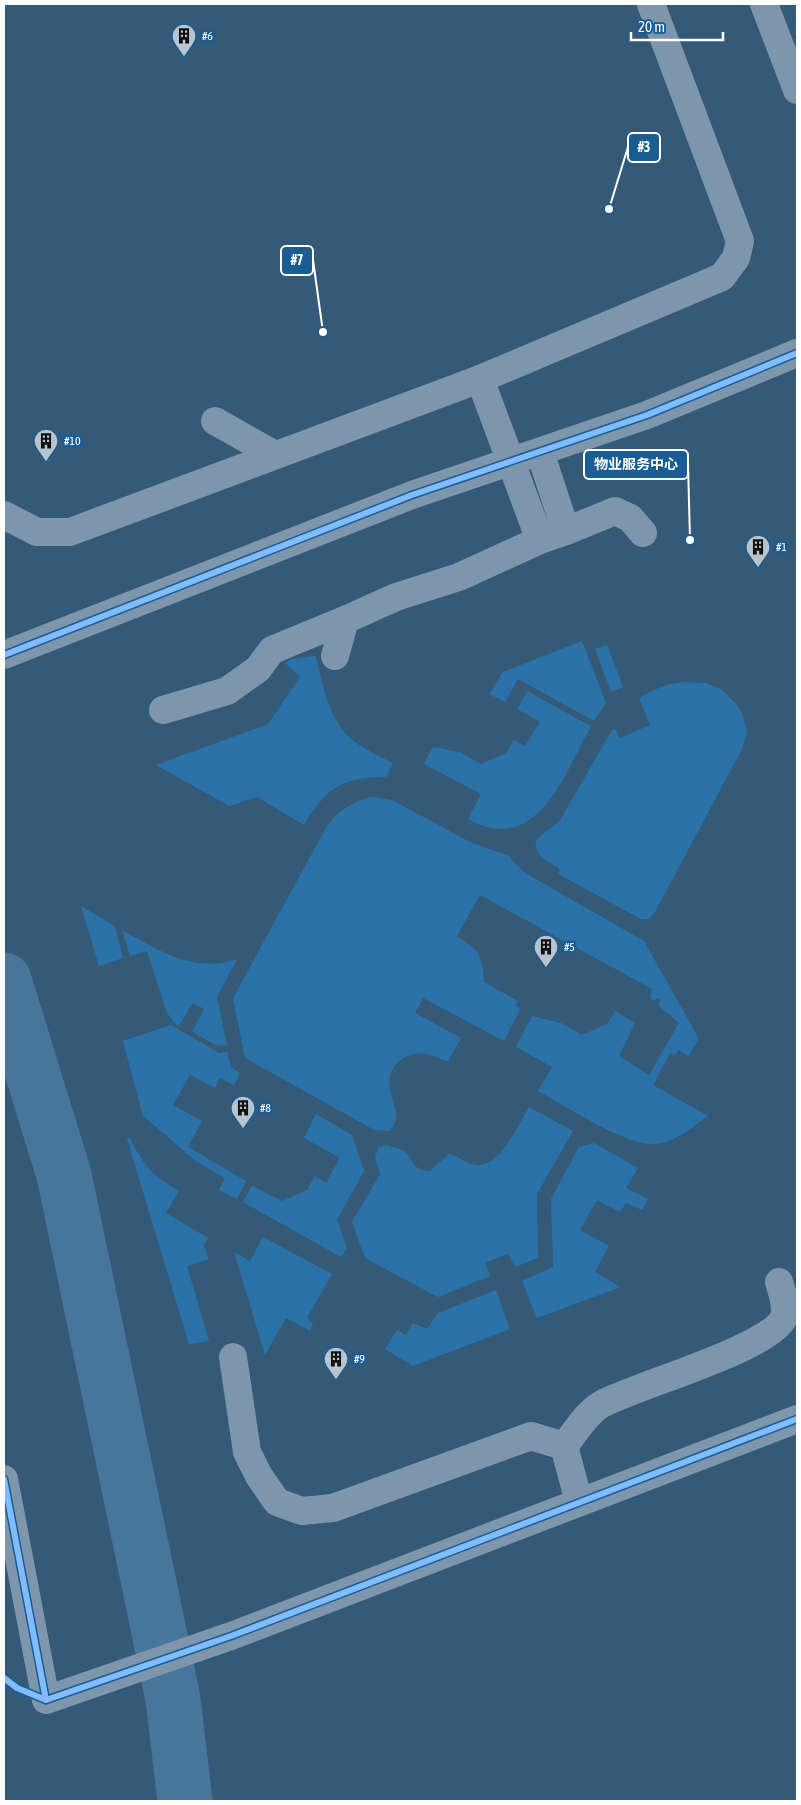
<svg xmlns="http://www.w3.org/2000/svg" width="801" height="1805" font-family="'Asap Condensed','Noto Sans SC',sans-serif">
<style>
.green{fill:#2b72a8}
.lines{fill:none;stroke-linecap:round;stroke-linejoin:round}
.river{stroke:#47759b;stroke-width:55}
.minor{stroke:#7e96ab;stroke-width:28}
.cycleway-casing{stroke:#1a5d93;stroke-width:9}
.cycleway{stroke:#80bcff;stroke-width:6}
.labels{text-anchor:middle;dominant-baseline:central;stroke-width:5;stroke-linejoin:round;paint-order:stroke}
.poi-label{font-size:12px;fill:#fff;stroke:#1a5d93;text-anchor:start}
.leader{fill:none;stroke:#fff;stroke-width:2}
.callout-dot{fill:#fff;stroke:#1a5d93;stroke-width:2}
.callout{fill:#1a5d93;stroke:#fff;stroke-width:2}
.callout-label{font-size:14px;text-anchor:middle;font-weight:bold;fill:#fff}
</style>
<rect width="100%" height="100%" fill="#355a78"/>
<!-- green -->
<g class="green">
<polygon points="582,641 606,703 594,721 518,679 505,702 489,694 503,672"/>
<polygon points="607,645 623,687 611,692 595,649"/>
<path d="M316,656C323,687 330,726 359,745C370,752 382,757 393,763L386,777C342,777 326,788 304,825L257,797L229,806L156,765L268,724L300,677L285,663L292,659Z"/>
<path d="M683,682L705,683L721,689L735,703L742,713L747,731L742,749L655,912L649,919H641L558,874L560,869C549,862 533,856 536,840L560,820L612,730L615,729L620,738L650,725L639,698C654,689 666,684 683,682Z"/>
<path d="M527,691L591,726C565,773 537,858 468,819L481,794L424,764L433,747L460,752L481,764L506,753L514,740L525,746L540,722L517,709Z"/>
<path d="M370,797L392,800L472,843L510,856L513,862L527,874L644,941L699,1039L688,1056L679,1050L674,1056L670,1053L653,1085L708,1116C692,1127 675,1143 655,1144C628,1147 564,1105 538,1091L552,1067L516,1047L532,1016L561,1023L582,1035L607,1024L615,1011L635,1023L619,1056L649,1075L679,1023L659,1006L660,1000L658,998L654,1001L650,998L652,989L480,895L457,936C480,951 482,954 484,982L518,1001L516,1005L520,1009L504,1041L423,998L415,1013L461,1038L448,1061C441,1059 433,1055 426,1054C405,1051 386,1066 390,1088C392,1104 403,1117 389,1131L374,1130L245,1058L233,998L327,826C339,810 351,803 370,797Z"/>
<polygon points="81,906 115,926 123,958 99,966"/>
<path d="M122,930C158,950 194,974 237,959L217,997L227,1045L218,1046L192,1032L204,1009L193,1003L178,1027L167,1013L147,951L130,956Z"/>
<polygon points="171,1025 219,1053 227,1052 231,1067 240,1073 234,1085 220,1078 215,1088 190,1075 173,1105 202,1121 188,1147 246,1181 237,1199 219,1190 225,1178 197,1162 143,1116 123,1041"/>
<path d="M529,1107L573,1131L537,1194L538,1258L515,1267L508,1254L485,1263L490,1276L438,1297L365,1258L352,1222L380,1174L375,1157L379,1147L387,1145L405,1151C414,1162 414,1171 430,1171L449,1154C458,1156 465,1163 475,1165C498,1170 519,1124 529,1107Z"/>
<polygon points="316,1114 352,1135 364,1171 337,1220 347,1248 341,1257 243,1202 252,1186 282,1201 307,1190 315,1176 326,1183 340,1158 304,1138"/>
<path d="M130,1138C143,1165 153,1176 179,1191L166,1213L208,1238L204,1245L209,1259L187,1266L209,1341L189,1344L127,1139Z"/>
<polygon points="594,1143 638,1168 626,1188 648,1199 642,1210 626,1203 620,1212 597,1200 580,1230 609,1246 595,1272 621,1287 537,1318 522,1281 553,1267 551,1199 579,1147"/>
<polygon points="263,1237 332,1274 307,1318 313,1323 310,1331 286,1318 265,1355 234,1252 250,1261"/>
<polygon points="496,1290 510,1329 413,1366 385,1349 397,1330 406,1335 413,1323 427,1329 438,1313"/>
</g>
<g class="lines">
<!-- river -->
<polyline class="river" points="4,980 64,1175 173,1699 185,1801"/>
<!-- minor -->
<g class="minor">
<polyline points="764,4 797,90"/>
<polyline points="215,421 275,455"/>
<polyline points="540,452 566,531 540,540 480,379 722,277 736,258 740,241 651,4"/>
<polyline points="4,515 37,532 70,532 480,379"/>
<polyline points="566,531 615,511 630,518 643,533"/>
<polyline points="4,655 412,495 647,415 797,353"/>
<polyline points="335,656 345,620 396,597 459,577 540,540"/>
<polyline points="163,710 227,691 258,669 272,650 345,620"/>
<polyline points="233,1357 247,1452 259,1476 277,1502 302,1511 333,1508 531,1436 564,1446 579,1502"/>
<path d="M564,1446C575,1433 587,1412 602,1404C638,1385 767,1349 783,1319C788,1309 782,1292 779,1282"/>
<polyline points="4,1479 46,1700 231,1636 797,1419"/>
</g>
<defs>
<g id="cycleway">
<polyline points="4,655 412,495 647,415 797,353"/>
<polyline points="4,1479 46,1700"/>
<polyline points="4,1678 17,1688 46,1700 231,1636 797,1419"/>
</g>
</defs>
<!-- cycleway casing -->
<use href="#cycleway" class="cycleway-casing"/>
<!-- cycleway -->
<use href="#cycleway" class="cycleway"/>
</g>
<!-- icons -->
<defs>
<symbol id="building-pin" viewBox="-11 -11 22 30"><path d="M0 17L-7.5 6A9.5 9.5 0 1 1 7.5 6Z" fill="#b8c5d0" stroke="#1a5d93"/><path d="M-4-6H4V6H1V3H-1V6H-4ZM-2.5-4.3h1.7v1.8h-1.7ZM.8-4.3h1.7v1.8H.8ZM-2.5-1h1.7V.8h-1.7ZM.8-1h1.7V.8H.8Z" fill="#111"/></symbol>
</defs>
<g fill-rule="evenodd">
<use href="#building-pin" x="170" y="22" width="28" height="38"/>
<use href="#building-pin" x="32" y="427" width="28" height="38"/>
<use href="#building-pin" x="744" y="533" width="28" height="38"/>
<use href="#building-pin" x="532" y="933" width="28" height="38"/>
<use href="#building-pin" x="229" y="1094" width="28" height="38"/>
<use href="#building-pin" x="322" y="1345" width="28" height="38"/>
</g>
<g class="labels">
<!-- poi labels -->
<g class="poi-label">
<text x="202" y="36">#6</text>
<text x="64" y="441">#10</text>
<text x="776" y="547">#1</text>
<text x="564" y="947">#5</text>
<text x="260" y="1108">#8</text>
<text x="354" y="1359">#9</text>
</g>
</g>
<!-- callouts -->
<path class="leader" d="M609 209L628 147M323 332L313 260M690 540L688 464"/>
<g class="callout-dot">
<circle cx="609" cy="209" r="5"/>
<circle cx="323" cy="332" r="5"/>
<circle cx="690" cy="540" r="5"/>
</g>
<g class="callout">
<rect x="628" y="133" width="32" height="29" rx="5"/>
<rect x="281" y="246" width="32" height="29" rx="5"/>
<rect x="584" y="450" width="104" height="29" rx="5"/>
</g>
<g class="callout-label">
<text x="644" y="152">#3</text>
<text x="297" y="265">#7</text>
<text x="636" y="469">物业服务中心</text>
</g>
<!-- border -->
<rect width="801" height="1805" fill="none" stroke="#ffffff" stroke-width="10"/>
<!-- scale -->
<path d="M631 32v8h92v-8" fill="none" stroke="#ffffff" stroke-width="2.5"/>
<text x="638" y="32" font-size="15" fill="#ffffff" stroke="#1a5d93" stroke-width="4" paint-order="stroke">20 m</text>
</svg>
